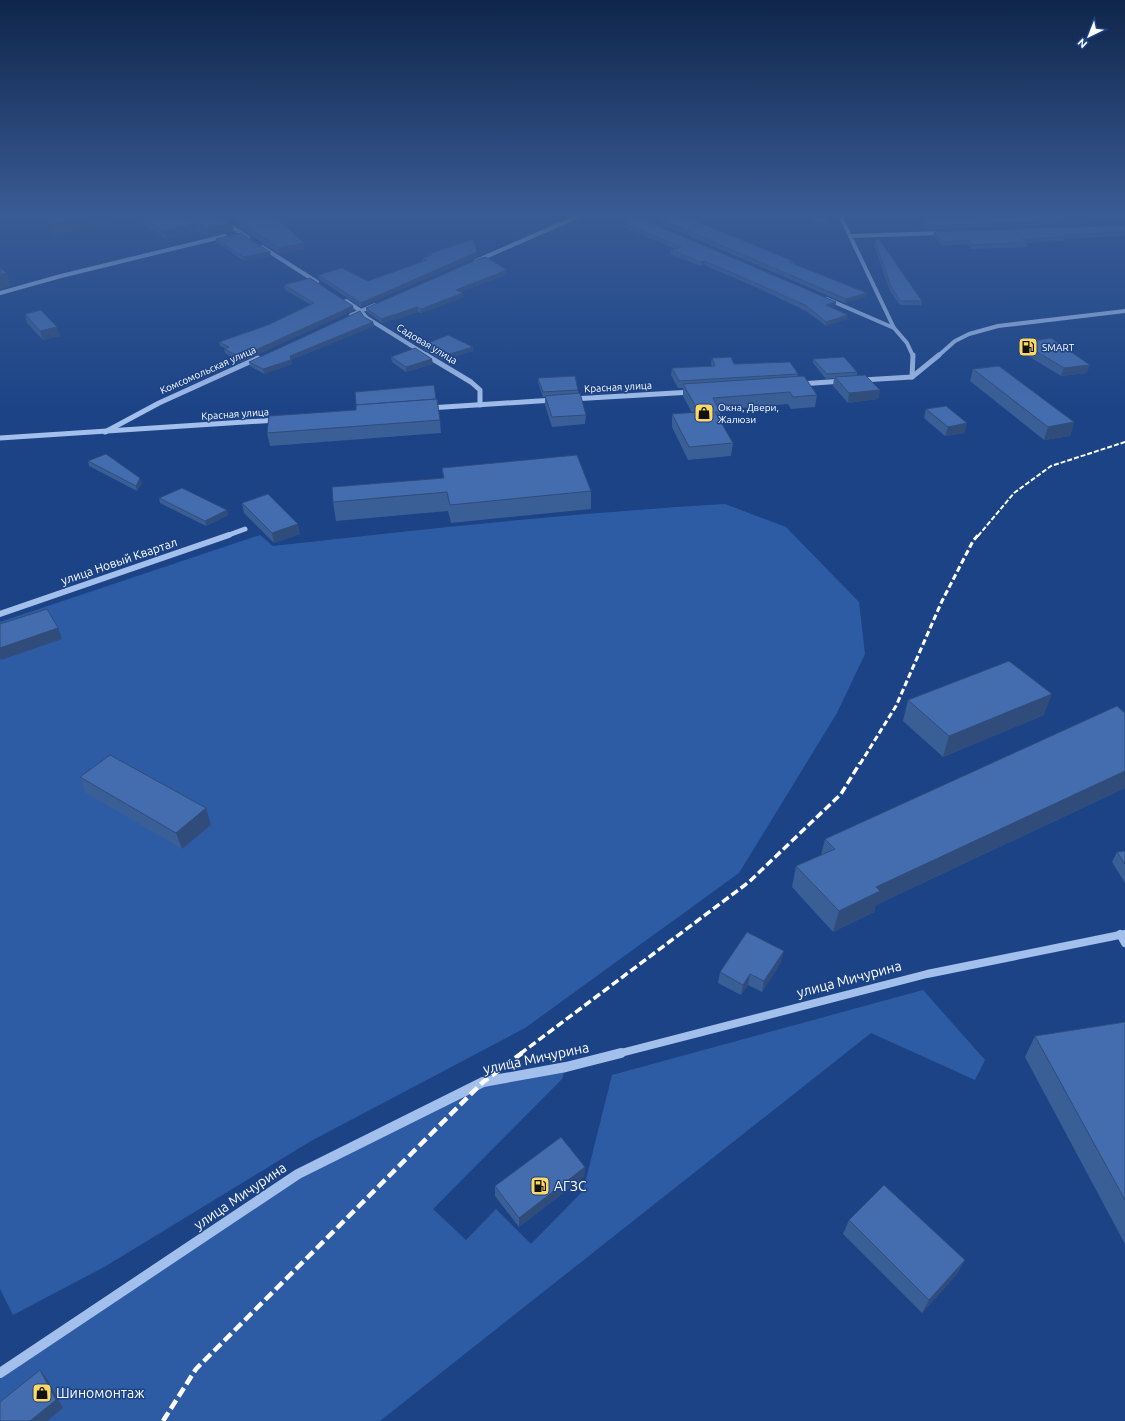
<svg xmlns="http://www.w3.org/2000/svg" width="1125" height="1421" font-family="Ubuntu,sans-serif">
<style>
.green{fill:#2e5ca4}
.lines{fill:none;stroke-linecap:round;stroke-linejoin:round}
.minor-far4{stroke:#a3bfec;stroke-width:4}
.minor-far3{stroke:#a3bfec;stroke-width:5}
.minor-far2{stroke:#a3bfec;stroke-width:6}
.minor-far1{stroke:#a3bfec;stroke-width:8}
.minor{stroke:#a3bfec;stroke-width:10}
.rail-far3{stroke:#fff;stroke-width:2;stroke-dasharray:5 2;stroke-linecap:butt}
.rail-far2{stroke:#fff;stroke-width:3;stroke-dasharray:6 3;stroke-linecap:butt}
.rail-far1{stroke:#fff;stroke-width:3.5;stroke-dasharray:8 3.5;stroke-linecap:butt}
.rail{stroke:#fff;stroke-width:4.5;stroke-dasharray:10 4.5;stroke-linecap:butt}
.wall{fill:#3a5e96}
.shaded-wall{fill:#304c7a}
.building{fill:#446daf;stroke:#304c7a}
.labels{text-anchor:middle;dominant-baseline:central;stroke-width:3;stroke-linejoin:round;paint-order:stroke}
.far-street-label{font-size:10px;fill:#fff;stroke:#1b4386}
.far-poi-label{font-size:10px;fill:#fff;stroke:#1b4386;text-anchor:start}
.street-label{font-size:12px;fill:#fff;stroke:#1b4386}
.near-street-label{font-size:14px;fill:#fff;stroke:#1b4386}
.near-poi-label{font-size:14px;fill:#fff;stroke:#1b4386;text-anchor:start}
</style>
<rect width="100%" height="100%" fill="#1b4386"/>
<!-- green -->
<g class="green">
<path d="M725,504L786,527L859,602L865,654L837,713L739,873L525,1028L311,1141L106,1266L13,1315L0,1289V622L260,535L273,546C423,529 574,513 725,504Z"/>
<polygon points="923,990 985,1060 975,1080 871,1033 380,1421 0,1421 0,1373 298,1174 483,1082 566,1067 562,1079 433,1209 466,1240 496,1209 531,1244 583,1191 612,1075"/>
</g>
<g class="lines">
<!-- minor-far4 -->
<g class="minor-far4">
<polyline points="212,213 248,238"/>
<polyline points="839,213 894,328"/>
<polyline points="850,236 943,233"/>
<polyline points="262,247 317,282"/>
<polyline points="476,261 586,213"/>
<polyline points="0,293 61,276 225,236"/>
<polyline points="827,299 894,328 907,343 913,356"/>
<polyline points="346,301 361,311 367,318 428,356"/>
<polyline points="351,315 375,305"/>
<polyline points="938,356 955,341 969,334 998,326 1125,311"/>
</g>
<!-- minor-far3 -->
<g class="minor-far3">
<polyline points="426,355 471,382 480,390 480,405"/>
<polyline points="912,377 913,355"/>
<polyline points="862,380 912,377 939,355"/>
<polyline points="800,384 843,381"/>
<polyline points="572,399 692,392"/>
<polyline points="429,408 554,400"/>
<polyline points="105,432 159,403 258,358"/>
<polyline points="0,438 277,420"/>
<polyline points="226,536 245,529"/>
</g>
<!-- minor-far2 -->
<polyline class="minor-far2" points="0,614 229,535"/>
<!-- minor-far1 -->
<g class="minor-far1">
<polyline points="1120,934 1125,943"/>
<polyline points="617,1054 927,974 1125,934"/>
</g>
<!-- minor -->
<polyline class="minor" points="0,1373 298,1174 483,1082 566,1067 621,1053"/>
<!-- rail-far3 -->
<polyline class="rail-far3" points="978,536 1014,493 1051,466 1125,442"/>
<!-- rail-far2 -->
<polyline class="rail-far2" points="860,764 896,706 942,601 973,541 978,535"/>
<!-- rail-far1 -->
<polyline class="rail-far1" points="520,1054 749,882 841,794 860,763"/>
<!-- rail -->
<polyline class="rail" points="163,1421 196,1369 483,1082 522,1053"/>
</g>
<!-- wall -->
<g class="wall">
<polygon points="16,213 37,213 24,217"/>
<polygon points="123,213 180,213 188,218 188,217 233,231 208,237 199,231 166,239"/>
<polygon points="223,213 269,213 304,249 280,254 223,216"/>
<polygon points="596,213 628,213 836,302 835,306 832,307 848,315 847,319 826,326 806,311 760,289 704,265 701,266 671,255 671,250 676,249 623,227 623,223"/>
<polygon points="636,213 676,213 795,262 795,265 867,293 866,297 845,303"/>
<polygon points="806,213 826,213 830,222 830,226 814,226 806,214"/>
<polygon points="855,213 881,213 856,215"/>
<polygon points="1125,213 1125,222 927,230 920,222 921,218"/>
<polygon points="1125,225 1125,236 1065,239 1065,241 1028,243 1027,247 971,249 968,244 942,246 933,236 934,232"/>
<polygon points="216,239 271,256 244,261 216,242"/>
<polygon points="875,241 922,301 921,305 900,305 890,291 874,245"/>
<polygon points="429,254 478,256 361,307 319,279 318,275 368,281 423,261 423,258 429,256"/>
<polygon points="507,270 507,274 461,292 464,297 421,313 418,312 394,320 393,319 382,323 367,312 366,308"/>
<polygon points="284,285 354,310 241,362 225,353 224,349 225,348 220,346 219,342 268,325 311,305 285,290"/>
<polygon points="25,314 60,336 43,340 27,323"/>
<polygon points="364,317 373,322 374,326 291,360 292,364 264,374 250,366 249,362"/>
<polygon points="1022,343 1087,373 1061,376 1020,351"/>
<polygon points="423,345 473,351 443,360 424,349"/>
<polygon points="391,357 433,364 406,372 392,362"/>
<polygon points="712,358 734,364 798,374 798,377 817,395 815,407 791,409 788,404 719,410 720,412 720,420 733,443 731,456 688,460 672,427 672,414 692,413 683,396 683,388 678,388 671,375 672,368 712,366 711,364"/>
<polygon points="813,359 857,372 857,376 880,390 878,399 848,403 833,386 834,378 826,379 813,363"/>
<polygon points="973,369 1074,422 1070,436 1044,440 970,381"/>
<polygon points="538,378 578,390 578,393 586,415 585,424 552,427 545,405 545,397 543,397 538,382"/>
<polygon points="436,399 440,420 441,433 270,446 267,433 356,410"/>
<polygon points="926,409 965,433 945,436 924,418"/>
<polygon points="88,461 142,483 137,491 89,466"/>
<polygon points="442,468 591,491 591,509 451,523 448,511 336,521 333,502 443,478"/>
<polygon points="159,498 227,510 228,515 206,526 160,503"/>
<polygon points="242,503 300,534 274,543 244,513"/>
<polygon points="908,700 1044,715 943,757 903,721"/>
<polygon points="1125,713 1125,788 876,905 874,912 833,932 792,887 796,866 821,855 825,839"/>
<polygon points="80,777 211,825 182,849 86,793"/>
<polygon points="1125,851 1125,883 1112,862 1117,852"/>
<polygon points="781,962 762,992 748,985 741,995 718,983 720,972"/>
<polygon points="1125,1022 1125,1244 1025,1057 1035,1036"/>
<polygon points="585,1167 585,1176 519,1227 495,1196 495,1186"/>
<polygon points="849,1220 965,1260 957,1274 922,1313 843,1234"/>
</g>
<!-- shaded-wall -->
<g class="shaded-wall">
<polygon points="23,213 37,213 24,217"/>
<polygon points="103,213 122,213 124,221 52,236 48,225"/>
<polygon points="198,223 199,231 166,239 164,231"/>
<polygon points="232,223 233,231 208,237 207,229"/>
<polygon points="304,243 304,249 280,254 279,248"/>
<polygon points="270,252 271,256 244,261 243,257"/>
<polygon points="477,252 478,256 361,307 361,303"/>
<polygon points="704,261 704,265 701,266 701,262"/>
<polygon points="507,270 507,274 456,294 456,290"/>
<polygon points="7,273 11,286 0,289 0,275"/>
<polygon points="463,293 464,297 421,313 421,309"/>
<polygon points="867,293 866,297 845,303 846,299"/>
<polygon points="836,302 835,306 826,309 826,305"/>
<polygon points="353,306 354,310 241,362 240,357"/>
<polygon points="417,307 418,312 394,320 394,315"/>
<polygon points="392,315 393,319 382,323 381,319"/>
<polygon points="848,315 847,319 826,326 826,322"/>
<polygon points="373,322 374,326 291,360 292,364 264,374 263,369 290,356"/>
<polygon points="57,327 60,336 43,340 40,331"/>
<polygon points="473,347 473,351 443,360 443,356"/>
<polygon points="432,359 433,364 406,372 406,367"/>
<polygon points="1090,365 1087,373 1061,376 1064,368"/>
<polygon points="880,390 878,399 848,403 849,393"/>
<polygon points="1074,422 1070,436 1044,440 1048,427"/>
<polygon points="967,423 965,433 945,436 948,427"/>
<polygon points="140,478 142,483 137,491 136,486"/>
<polygon points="227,510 228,515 206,526 205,521"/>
<polygon points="298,524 300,534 274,543 272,533"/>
<polygon points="58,628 62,639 1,660 0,658 0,648"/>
<polygon points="1052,694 1044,715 943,757 949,736"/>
<polygon points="1125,771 1125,788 876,905 874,912 833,932 839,911 876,887"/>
<polygon points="206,808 211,825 182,849 176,833"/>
<polygon points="784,951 781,962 762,992 764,981"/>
<polygon points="750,974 748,985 741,995 743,985"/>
<polygon points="585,1167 585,1176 519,1227 519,1218"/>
<polygon points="965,1260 957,1274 922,1313 929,1300"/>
<polygon points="40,1370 47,1379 63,1408 47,1421 30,1421"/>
</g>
<!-- building -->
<g class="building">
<polygon points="46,213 103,213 48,225"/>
<polygon points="133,213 180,213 195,222 188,217 203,213 216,213 232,223 207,229 198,223 164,231"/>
<polygon points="226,213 273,214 304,243 279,248"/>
<polygon points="607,213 628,213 836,302 826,305 848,315 826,322 807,306 760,285 704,261 701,262 671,250 681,247 623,223 630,221"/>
<polygon points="646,213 676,213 795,262 789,262 867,293 846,299"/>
<polygon points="808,213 826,213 830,222 814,223"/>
<polygon points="1043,213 1125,213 1125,218 928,226 921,218"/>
<polygon points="1125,225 1125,232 1064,235 1066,237 1023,239 1028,242 972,245 969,240 943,242 934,232"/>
<polygon points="241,233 270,252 243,257 216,239"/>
<polygon points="473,239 477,252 361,303 318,275 342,268 368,281 427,260 423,258 432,255 429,254"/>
<polygon points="879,239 922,301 900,301 891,287 875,241"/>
<polygon points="486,257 507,270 456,290 463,293 421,309 417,307 394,315 392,315 381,319 366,308 481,258"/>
<polygon points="0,268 7,273 0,275"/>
<polygon points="310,278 353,306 240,357 224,349 229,347 219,342 268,325 314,303 284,285"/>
<polygon points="41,310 57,327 40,331 25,314"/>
<polygon points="360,311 364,317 373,322 290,356 291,360 263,369 249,362"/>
<polygon points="448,335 473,347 443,356 423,345"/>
<polygon points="1051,338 1090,365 1064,368 1022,343"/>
<polygon points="415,348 432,359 406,367 391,357"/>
<polygon points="731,357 734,364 790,362 798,374 679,381 672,368 715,366 712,358"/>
<polygon points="844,357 857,372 827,374 813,359"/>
<polygon points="999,366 1074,422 1048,427 973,369"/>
<polygon points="865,375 880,390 849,393 835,377"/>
<polygon points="575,376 578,390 543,392 538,378"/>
<polygon points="804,376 817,395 793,397 790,392 713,398 720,412 715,412 733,443 689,447 672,414 699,412 683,384"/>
<polygon points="434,385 436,399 356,405 355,392"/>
<polygon points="580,393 586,415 552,417 545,396"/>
<polygon points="437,399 440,420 267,433 269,416 356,410 356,405"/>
<polygon points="946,406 967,423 948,427 926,409"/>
<polygon points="106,454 140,478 136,486 88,461"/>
<polygon points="577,455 591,491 450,505 447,492 333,502 332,487 444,478 442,468"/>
<polygon points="182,488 227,510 205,521 159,498"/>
<polygon points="268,494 298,524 272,533 242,503"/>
<polygon points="47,609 58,628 0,648 0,624"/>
<polygon points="1009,661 1052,694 949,736 908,700"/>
<polygon points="1117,706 1125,713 1125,771 876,887 880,891 839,911 796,866 835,849 825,839"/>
<polygon points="110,755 206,808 176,833 80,777"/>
<polygon points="1125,851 1125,864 1117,852"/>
<polygon points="747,932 784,951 764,981 750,974 743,985 720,972"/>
<polygon points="1125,1022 1125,1200 1035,1036"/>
<polygon points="561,1137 585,1167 519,1218 495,1186"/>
<polygon points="884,1185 965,1260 929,1300 849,1220"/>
<polygon points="40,1370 56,1400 30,1421 0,1421 0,1402"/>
</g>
<!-- sky -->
<linearGradient id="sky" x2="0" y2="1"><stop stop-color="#0f254a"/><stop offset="0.52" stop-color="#395b95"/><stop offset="1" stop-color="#395b95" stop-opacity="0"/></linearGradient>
<rect width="1125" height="412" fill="url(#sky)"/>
<!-- icons -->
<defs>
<symbol id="fuel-square" viewBox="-11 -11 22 22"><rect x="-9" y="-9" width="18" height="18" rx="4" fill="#fdd95f" stroke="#1b4386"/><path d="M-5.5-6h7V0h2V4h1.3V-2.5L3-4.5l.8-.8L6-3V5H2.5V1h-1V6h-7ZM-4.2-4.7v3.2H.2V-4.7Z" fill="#111"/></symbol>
<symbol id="shop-square" viewBox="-11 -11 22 22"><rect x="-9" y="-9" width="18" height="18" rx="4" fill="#fdd95f" stroke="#1b4386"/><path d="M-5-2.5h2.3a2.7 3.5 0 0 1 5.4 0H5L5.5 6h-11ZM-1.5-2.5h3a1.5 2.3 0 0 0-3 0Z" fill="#111"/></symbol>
</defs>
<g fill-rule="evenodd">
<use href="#fuel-square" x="1017" y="336" width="22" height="22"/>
<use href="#shop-square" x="693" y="402" width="22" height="22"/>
<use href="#fuel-square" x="529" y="1175" width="22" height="22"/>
<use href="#shop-square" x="31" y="1382" width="22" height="22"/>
</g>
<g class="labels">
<!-- far-street labels -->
<g class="far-street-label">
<text transform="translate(427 344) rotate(31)">Садовая улица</text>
<text transform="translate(208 370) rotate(-24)">Комсомольская улица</text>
<text transform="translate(618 387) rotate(-3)">Красная улица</text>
<text transform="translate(235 414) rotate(-4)">Красная улица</text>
</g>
<!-- far-poi labels -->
<g class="far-poi-label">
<text x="1042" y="347">SMART</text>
<text x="718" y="407">Окна, Двери,<tspan x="718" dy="12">Жалюзи</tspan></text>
</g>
<!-- street labels -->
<g class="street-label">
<text transform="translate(119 561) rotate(-19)">улица Новый Квартал</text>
</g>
<!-- near-street labels -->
<g class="near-street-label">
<text transform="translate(849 979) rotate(-15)">улица Мичурина</text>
<text transform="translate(536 1058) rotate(-12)">улица Мичурина</text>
<text transform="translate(240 1196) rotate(-34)">улица Мичурина</text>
</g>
<!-- near-poi labels -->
<g class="near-poi-label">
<text x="554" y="1186">АГЗС</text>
<text x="56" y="1393">Шиномонтаж</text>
</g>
</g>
<!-- north arrow -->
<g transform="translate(1089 36) rotate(223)" stroke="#1b4386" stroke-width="3" paint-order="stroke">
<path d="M0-3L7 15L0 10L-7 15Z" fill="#ffffff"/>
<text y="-6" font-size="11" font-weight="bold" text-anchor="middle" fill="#ffffff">N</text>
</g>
</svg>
